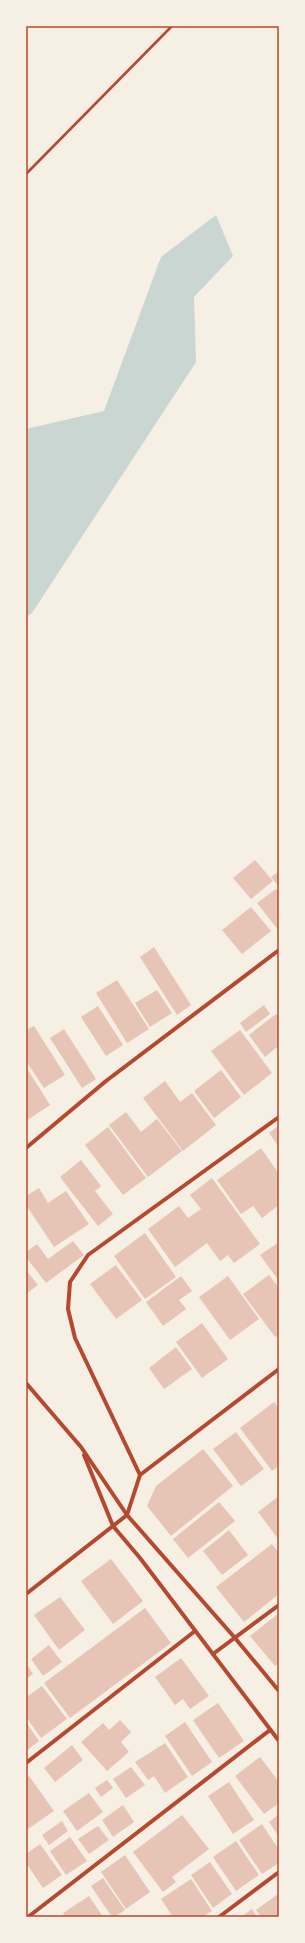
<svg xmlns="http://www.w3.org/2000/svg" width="305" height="1943" font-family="'Varela Round',sans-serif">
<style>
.water{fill:#c9d6d2}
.building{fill:#e6c5b7}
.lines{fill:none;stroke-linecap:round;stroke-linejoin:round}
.path{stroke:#b5482f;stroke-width:2.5}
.minor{stroke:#b5482f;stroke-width:4}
.neatline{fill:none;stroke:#b5482f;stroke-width:1.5}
</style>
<rect width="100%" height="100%" fill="#f6efe4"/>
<!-- water -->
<polygon class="water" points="216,215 233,256 194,297 196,362 32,613 26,617 26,429 104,411 161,257"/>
<!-- building -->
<g class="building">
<polygon points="255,860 273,881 251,899 233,878"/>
<polygon points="279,871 279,887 271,877"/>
<polygon points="276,889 279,892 279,931 257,903"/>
<polygon points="251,907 271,931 242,954 222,930"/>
<polygon points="154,947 191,1005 177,1015 140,957"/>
<polygon points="117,980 149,1029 127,1043 96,993"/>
<polygon points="157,990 172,1013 150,1027 135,1003"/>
<polygon points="264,1005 270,1014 246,1032 240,1023"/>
<polygon points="98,1006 123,1045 106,1056 81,1017"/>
<polygon points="276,1014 279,1017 279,1050 277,1047 265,1057 249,1035"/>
<polygon points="34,1026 65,1075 44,1088 26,1061 26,1030"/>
<polygon points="64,1029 96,1079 82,1088 50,1038"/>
<polygon points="240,1030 272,1073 244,1095 211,1051"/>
<polygon points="26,1067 50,1105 26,1121"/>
<polygon points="221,1070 241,1097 214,1118 194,1091"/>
<polygon points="165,1081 180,1102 192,1093 216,1125 183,1151 143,1098"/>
<polygon points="126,1112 141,1132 157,1119 182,1151 148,1177 109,1125"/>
<polygon points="279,1125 279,1147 269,1133"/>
<polygon points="108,1127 146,1178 123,1195 85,1145"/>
<polygon points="261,1148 279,1174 279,1205 262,1218 253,1206 241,1214 217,1180"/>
<polygon points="81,1160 101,1186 95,1191 113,1214 98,1226 60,1177"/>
<polygon points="212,1178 260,1244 234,1263 228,1255 220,1261 207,1243 175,1267 148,1229 179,1206 188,1218 201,1209 190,1195"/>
<polygon points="39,1188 48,1203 66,1191 89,1224 54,1247 26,1205 26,1196"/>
<polygon points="145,1233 176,1277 145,1299 114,1256"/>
<polygon points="73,1241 84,1255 46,1283 26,1257 26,1252 37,1244 48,1259"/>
<polygon points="279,1242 279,1281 260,1255"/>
<polygon points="116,1265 142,1300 116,1319 90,1284"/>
<polygon points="26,1270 38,1285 26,1294"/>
<polygon points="269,1275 279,1288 279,1334 275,1337 243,1294"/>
<polygon points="181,1276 192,1291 179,1300 186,1309 163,1326 146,1302"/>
<polygon points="228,1276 259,1319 230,1340 199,1297"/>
<polygon points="202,1323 228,1359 202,1378 176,1342"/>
<polygon points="176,1347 192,1369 164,1389 149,1368"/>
<polygon points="274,1402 279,1409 279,1466 272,1471 240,1428"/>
<polygon points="236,1432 264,1469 241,1486 213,1449"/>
<polygon points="203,1449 233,1486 171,1536 147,1506 156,1486"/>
<polygon points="279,1496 279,1540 258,1512"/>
<polygon points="219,1502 235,1521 188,1558 173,1539"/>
<polygon points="229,1530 248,1555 222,1575 203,1551"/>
<polygon points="272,1544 279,1553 279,1594 244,1622 216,1587"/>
<polygon points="111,1559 143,1601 113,1624 81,1581"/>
<polygon points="60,1597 85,1630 59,1650 34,1615"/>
<polygon points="145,1608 171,1643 70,1718 44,1683"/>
<polygon points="279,1613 279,1663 275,1666 250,1636"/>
<polygon points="49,1645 62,1662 43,1676 31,1659"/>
<polygon points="181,1658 209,1696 190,1709 183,1699 175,1705 155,1677"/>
<polygon points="26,1663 33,1674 26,1679"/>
<polygon points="42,1686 67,1719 41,1738 26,1717 26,1697"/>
<polygon points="218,1703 244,1741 219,1758 193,1720"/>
<polygon points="120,1720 131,1732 121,1742 129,1752 107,1771 81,1742 103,1723 109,1730"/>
<polygon points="26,1722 39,1741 26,1751"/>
<polygon points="185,1722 212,1762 192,1776 165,1736"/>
<polygon points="165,1743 188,1777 165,1793 154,1776 148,1780 135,1762"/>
<polygon points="72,1745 83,1760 55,1782 44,1768"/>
<polygon points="260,1757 279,1782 279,1803 264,1814 235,1776"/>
<polygon points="131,1767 145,1785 126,1798 113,1779"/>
<polygon points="29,1776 54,1811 28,1829 26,1827 26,1778"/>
<polygon points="107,1780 113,1788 101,1797 95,1788"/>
<polygon points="229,1782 254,1820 233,1834 208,1796"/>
<polygon points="89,1793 103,1812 77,1831 63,1811"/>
<polygon points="123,1805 134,1822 113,1837 102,1820"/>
<polygon points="279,1814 279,1837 269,1822"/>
<polygon points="182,1815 209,1849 172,1877 176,1882 163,1892 133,1852"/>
<polygon points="62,1821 68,1831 49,1845 42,1835"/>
<polygon points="262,1824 279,1850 279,1863 262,1874 239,1840"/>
<polygon points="98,1826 109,1840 89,1854 78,1839"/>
<polygon points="70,1837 87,1861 66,1875 50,1851"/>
<polygon points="236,1841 259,1875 236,1891 213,1857"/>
<polygon points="40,1844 62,1875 43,1888 26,1863 26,1854"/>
<polygon points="125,1855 150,1892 126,1909 101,1872"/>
<polygon points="210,1862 232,1894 213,1908 191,1875"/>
<polygon points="103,1878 125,1910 114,1917 112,1917 91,1886"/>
<polygon points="191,1879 212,1911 202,1917 173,1917 161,1899"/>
<polygon points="278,1894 279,1917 261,1917 256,1910"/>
<polygon points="89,1896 103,1917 66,1917 63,1913"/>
<polygon points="252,1909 257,1917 241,1917"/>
</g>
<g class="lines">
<!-- path -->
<polyline class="path" points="26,174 172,26"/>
<!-- minor -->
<g class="minor">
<polyline points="26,1148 106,1081 279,950"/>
<polyline points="26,1383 81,1447 127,1515 235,1638 279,1691"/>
<polyline points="84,1455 113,1526 140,1558 279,1741"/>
<polyline points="140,1475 75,1338 68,1309 70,1282 88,1255 279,1117"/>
<polyline points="26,1594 127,1515 140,1475 279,1369"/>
<polyline points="213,1654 279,1605"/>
<polyline points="26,1763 195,1631"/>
<polyline points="28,1917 270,1730"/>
<polyline points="219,1917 279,1872"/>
</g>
</g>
<!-- border -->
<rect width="305" height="1943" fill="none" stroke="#f6efe4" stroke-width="54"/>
<rect x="27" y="27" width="251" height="1889" class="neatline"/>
</svg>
